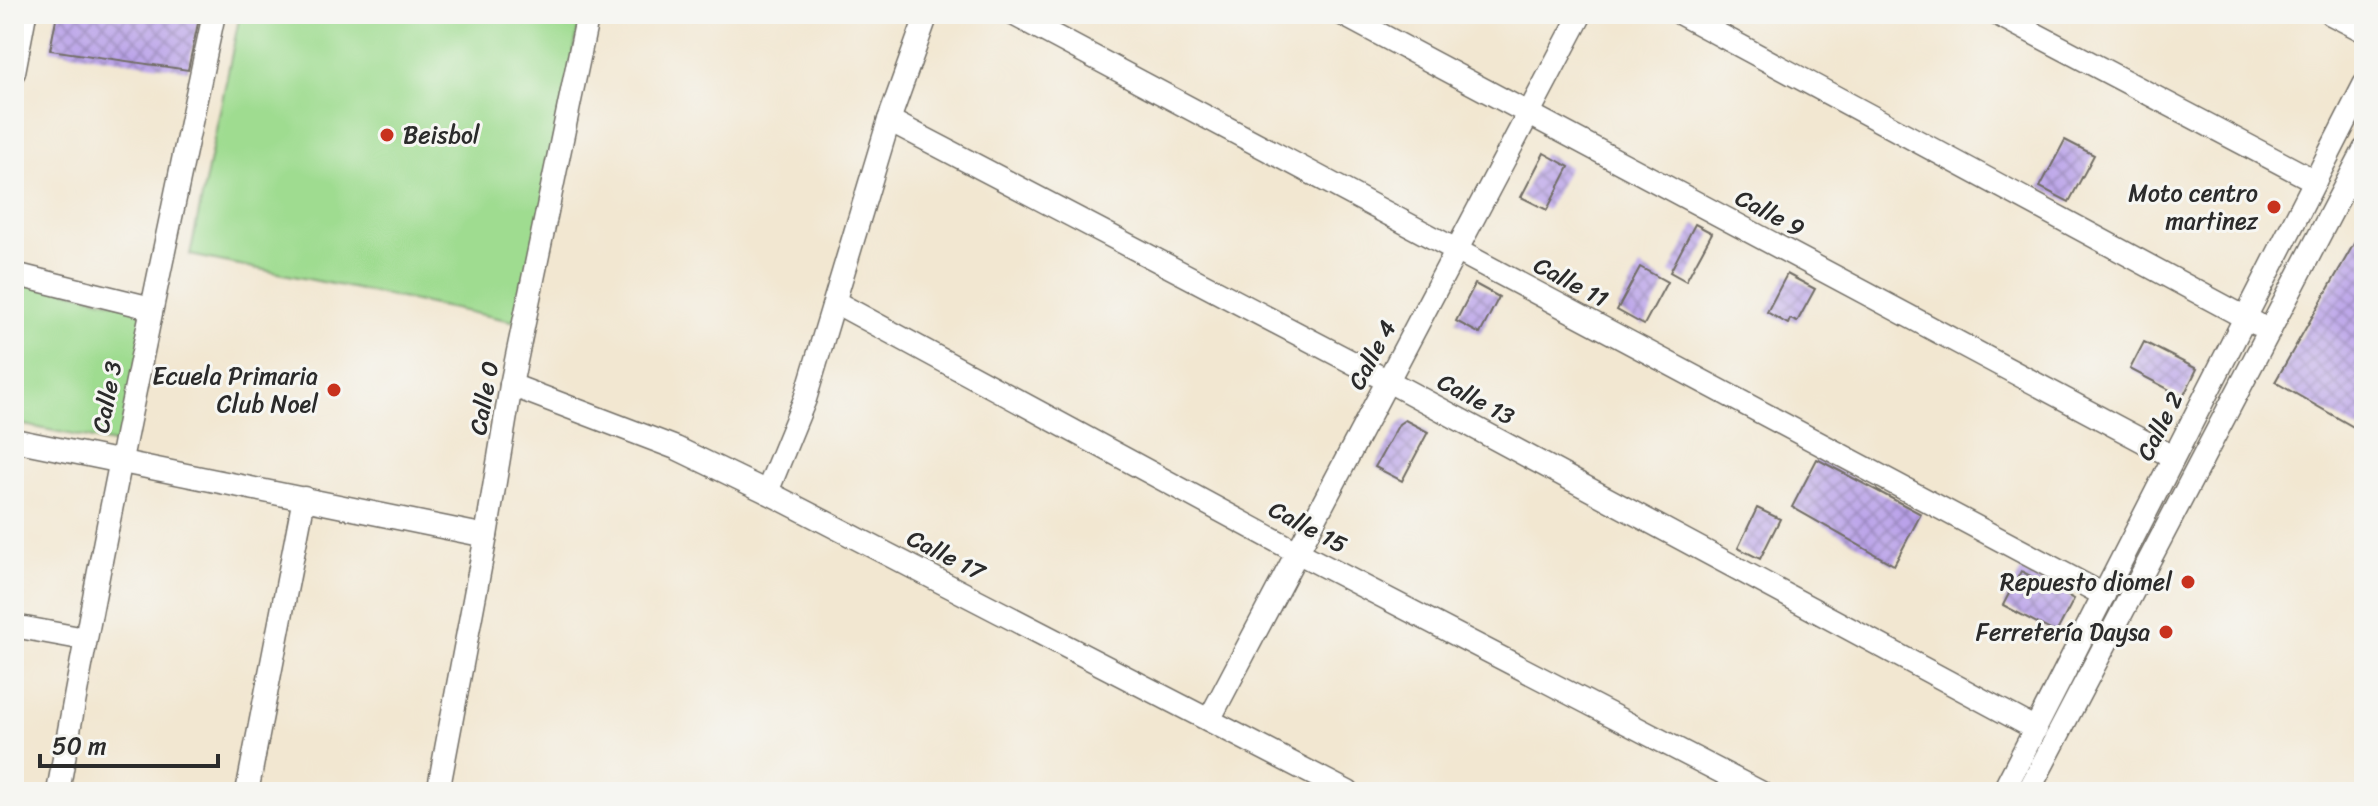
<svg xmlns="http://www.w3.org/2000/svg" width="2378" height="806" font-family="Sriracha,sans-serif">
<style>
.pitch{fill:#9fdc90;stroke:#65845e;stroke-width:2}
.building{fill:url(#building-cross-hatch)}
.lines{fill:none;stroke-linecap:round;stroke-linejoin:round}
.street-casing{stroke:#716d65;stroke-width:25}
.street{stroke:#fff;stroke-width:22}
.poi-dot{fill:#c8321e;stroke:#f6f6f2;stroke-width:3}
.labels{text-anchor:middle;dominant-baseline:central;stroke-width:6;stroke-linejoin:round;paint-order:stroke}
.poi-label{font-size:24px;fill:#2b2b2b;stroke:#f6f6f2;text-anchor:end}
.street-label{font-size:24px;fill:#2b2b2b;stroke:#f6f6f2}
</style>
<defs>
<pattern id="building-cross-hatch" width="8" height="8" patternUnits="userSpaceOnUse" patternTransform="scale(2)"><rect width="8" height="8" fill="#baa2e9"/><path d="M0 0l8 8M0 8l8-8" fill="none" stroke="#9784bd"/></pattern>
</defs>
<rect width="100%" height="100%" fill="#f6f6f2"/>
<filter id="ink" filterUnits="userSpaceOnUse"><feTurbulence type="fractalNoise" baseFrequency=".0125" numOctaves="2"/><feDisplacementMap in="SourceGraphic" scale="16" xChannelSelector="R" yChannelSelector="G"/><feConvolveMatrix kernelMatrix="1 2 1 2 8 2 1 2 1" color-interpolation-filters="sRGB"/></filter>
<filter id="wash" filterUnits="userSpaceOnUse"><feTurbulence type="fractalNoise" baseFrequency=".006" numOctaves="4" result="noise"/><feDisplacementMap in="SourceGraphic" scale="32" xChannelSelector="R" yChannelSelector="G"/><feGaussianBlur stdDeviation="1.8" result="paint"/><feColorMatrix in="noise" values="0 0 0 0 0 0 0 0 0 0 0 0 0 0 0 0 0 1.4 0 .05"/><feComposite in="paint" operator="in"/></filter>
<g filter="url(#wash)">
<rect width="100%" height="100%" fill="#f2e7d1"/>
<!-- pitch -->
<g class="pitch">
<polygon points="240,14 581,14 522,323 190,255"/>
<polygon points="14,278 155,312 128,446 14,423"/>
</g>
<g id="blocks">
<!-- building -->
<g class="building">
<polygon points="57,14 200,14 188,70 50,50"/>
<polygon points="2065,140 2094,155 2069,202 2040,187"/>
<polygon points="1544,153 1569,167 1547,210 1521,197"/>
<polygon points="1695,224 1712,233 1686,281 1670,272"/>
<polygon points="2364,226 2364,433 2275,382"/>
<polygon points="1640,267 1667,282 1644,325 1617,310"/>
<polygon points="1787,274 1815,289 1797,322 1790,319 1788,324 1767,312"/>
<polygon points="1475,284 1499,297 1480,334 1456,321"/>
<polygon points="2144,342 2197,369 2183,397 2130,369"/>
<polygon points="1405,420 1428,432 1402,481 1375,467 1399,424"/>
<polygon points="1817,459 1921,514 1894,565 1792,507"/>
<polygon points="1757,508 1780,519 1760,559 1738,548"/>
<polygon points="2021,571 2074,599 2056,633 2003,605"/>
</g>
</g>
</g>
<g filter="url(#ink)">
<use href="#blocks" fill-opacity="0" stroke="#716d65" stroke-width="2"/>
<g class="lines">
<defs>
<g id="street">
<polyline points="1013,14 2104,595"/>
<polyline points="1342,14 2173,457"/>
<polyline points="1681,14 2257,324"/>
<polyline points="1997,14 2315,181"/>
<polyline points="2331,14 2364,31"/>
<polyline points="14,72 25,14"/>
<polyline points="889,120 1388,381 2036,729"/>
<polyline points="14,274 151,308"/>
<polyline points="835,302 1297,552 1760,792"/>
<polyline points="511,385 676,448 767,492 1348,792"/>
<polyline points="14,440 486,536"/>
<polyline points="767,492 805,399 889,120 927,14"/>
<polyline points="14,626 85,639"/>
<polyline points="1209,720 1581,14"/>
<path d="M58,792C104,531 159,273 214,14"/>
<polyline points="247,792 304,498"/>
<polyline points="438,792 486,536 511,385 588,14"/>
<polyline points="2003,792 2364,85"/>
<polyline points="2028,792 2364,150"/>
</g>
</defs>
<!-- street casing -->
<use href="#street" class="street-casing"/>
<!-- street -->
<use href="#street" class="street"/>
</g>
</g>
<!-- markers -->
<g class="poi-dot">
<circle cx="387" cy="135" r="8"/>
<circle cx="2274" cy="207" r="8"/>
<circle cx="334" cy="390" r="8"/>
<circle cx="2188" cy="582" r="8"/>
<circle cx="2166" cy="632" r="8"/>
</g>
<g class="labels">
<!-- poi labels -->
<g class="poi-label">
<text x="403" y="135" text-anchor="start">Beisbol</text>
<text x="2258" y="193">Moto centro<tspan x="2258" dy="28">martinez</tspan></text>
<text x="318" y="376">Ecuela Primaria<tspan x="318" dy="28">Club Noel</tspan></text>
<text x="2172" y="582">Repuesto diomel</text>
<text x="2150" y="632">Ferretería Daysa</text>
</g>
<!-- street labels -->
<g class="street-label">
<text transform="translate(1770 213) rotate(28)">Calle 9</text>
<text transform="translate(1571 282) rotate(28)">Calle 11</text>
<text transform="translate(1372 355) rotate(-62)">Calle 4</text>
<text transform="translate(107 397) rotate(-79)">Calle 3</text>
<text transform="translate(484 398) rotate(-80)">Calle 0</text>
<text transform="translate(1476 399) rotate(28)">Calle 13</text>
<text transform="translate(2160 426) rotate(-63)">Calle 2</text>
<text transform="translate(1308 527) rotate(28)">Calle 15</text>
<text transform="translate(946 555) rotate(27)">Calle 17</text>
</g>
</g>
<!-- margin -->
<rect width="2378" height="806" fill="none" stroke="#f6f6f2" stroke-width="48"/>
<!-- scale -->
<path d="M40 754v12h178v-12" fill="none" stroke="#2b2b2b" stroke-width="4"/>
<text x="52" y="754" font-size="24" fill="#2b2b2b" stroke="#f6f6f2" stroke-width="6" paint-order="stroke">50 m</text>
</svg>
